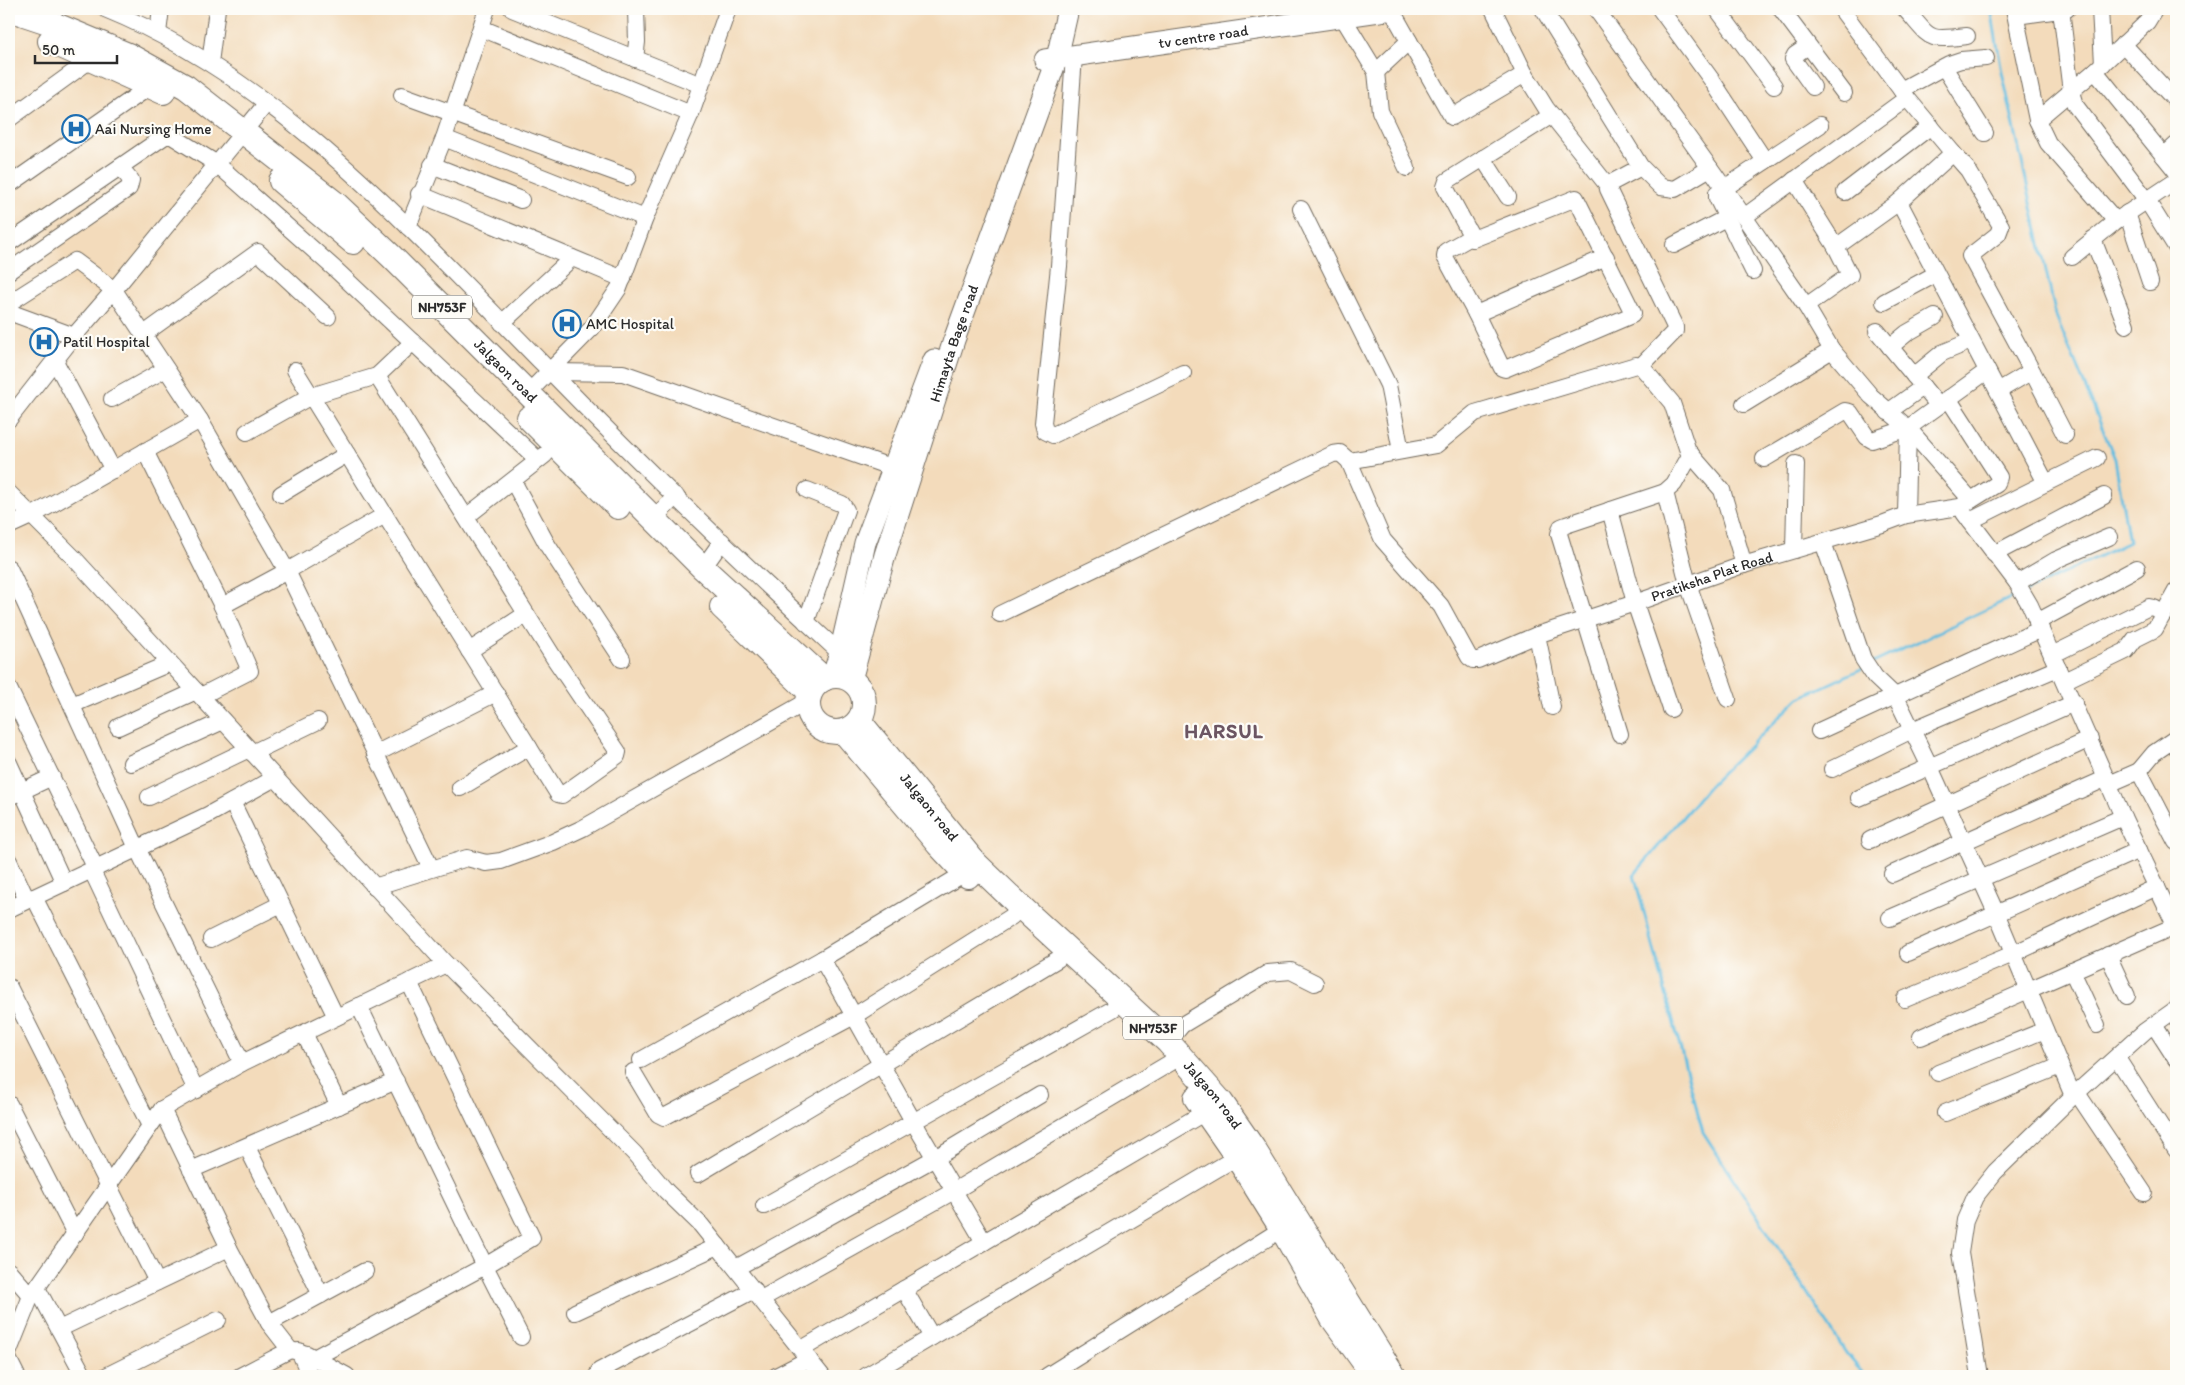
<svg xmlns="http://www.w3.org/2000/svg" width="2185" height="1385" font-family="Itim,sans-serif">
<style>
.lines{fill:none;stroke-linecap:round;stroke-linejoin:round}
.stream{stroke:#62bde0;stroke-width:3}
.minor-casing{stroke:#71695d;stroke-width:18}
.major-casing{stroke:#71695d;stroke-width:23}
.highway-casing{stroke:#71695d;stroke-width:26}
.minor{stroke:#fff;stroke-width:16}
.major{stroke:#fff;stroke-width:21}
.highway{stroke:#fff;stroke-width:24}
.labels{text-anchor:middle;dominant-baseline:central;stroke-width:4.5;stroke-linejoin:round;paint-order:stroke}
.shield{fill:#fdfcf7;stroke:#6a6a68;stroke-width:1}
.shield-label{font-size:14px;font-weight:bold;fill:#2b2b2b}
.street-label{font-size:15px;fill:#2b2b2b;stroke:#fdfcf7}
.poi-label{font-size:15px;fill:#2b2b2b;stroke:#fdfcf7;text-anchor:start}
.district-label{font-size:20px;font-weight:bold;letter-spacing:1px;fill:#6c5663;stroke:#fdfcf7}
</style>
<rect width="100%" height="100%" fill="#fdfcf7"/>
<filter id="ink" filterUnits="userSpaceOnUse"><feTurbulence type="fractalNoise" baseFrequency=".02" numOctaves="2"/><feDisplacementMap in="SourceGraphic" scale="10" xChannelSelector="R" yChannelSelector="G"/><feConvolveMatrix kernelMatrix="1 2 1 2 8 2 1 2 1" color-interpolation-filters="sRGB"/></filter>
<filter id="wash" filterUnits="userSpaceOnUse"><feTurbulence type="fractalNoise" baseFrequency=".0096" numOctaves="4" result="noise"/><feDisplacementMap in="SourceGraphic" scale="20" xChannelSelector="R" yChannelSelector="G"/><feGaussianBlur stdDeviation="1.12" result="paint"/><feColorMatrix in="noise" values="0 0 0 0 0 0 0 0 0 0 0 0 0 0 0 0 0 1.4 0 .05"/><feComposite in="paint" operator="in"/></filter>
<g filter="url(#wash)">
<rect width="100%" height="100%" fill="#f3dbbb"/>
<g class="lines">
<!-- stream -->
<g class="stream">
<polyline points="1991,9 2001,67 2056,316 2115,459 2129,542 2027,591"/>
<polyline points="1873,663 2019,594"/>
<polyline points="1863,668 1799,698 1708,787 1634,875 1703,1132 1846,1353 1865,1376"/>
</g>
</g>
</g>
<g filter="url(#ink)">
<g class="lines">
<defs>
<g id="minor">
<path d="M105,9C280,80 413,232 543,364C639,463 739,560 840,653"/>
<polyline points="512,9 701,85"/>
<polyline points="1391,9 1452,117 1525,74"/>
<polyline points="1493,9 1525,74 1546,108 1608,186"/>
<polyline points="1543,9 1639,164 1639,168 1609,184 1608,189 1675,327 1675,331 1641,366"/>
<polyline points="1596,9 1715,175 1806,306 1832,350 1871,396 1908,428 1906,515"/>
<polyline points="1660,9 1711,79 1765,161"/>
<polyline points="1717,9 1774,86"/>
<polyline points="1781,9 1844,93"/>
<polyline points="1841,9 1907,98 1953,153 1899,202 2046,483 1970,521"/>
<path d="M1905,9C1932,39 1925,41 1967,36"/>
<polyline points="2014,9 2037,120 2095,71 2176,171"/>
<polyline points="2061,9 2071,92 2075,105 2146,199 2176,247"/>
<polyline points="2100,9 2103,64"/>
<polyline points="1342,16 1376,72 1380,111 1407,168"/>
<polyline points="2016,16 2067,9"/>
<polyline points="481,28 691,114"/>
<polyline points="158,33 161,9"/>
<polyline points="2123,44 2176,101"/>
<polyline points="1808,46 1795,55 1793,59 1813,87"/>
<polyline points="1074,56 1059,266 1043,423 1045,431 1053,435 1183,373"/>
<polyline points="635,59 637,42 636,9"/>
<polyline points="210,63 217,9"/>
<polyline points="1944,67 1985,133"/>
<polyline points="2095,71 2147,22 2155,9"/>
<polyline points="1376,72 1409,41"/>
<polyline points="1901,90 1949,64 1961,60 1986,58"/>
<polyline points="402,95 628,177"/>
<polyline points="9,119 93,58"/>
<polyline points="2037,120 2048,143 2116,221"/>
<polyline points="444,138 645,218"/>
<polyline points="1953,153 1968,170 2001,226 1998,234 1970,256 2032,371 1998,391"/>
<polyline points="2164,156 2176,145"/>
<polyline points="1483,158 1508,197"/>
<polyline points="432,165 521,200"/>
<polyline points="1640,166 1661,187 1675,189 1710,168"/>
<polyline points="1794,180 1836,247 1850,275 1806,306"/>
<polyline points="9,185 152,85"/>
<polyline points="1845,192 1931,126"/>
<polyline points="419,194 623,279"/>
<polyline points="1301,209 1388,385 1401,451"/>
<polyline points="2127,213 2150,282"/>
<polyline points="1744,217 1907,98"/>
<polyline points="408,227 444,138 487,9"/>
<polyline points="1471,237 1446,251 1445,257 1476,314 1502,368 1505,369 1632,315 1633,313 1576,198 1473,239 1445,187 1447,181 1552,115"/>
<polyline points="2093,239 2126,325"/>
<polyline points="9,243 165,136 172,136 217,164 335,269 538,460"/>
<polyline points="1674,245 1726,218"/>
<polyline points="1836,247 1899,202"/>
<polyline points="2072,257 2116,221 2176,181"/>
<polyline points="9,271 129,188 131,180 120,167"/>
<polyline points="1753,271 1717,198 1717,193 1820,125"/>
<polyline points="1884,302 1936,274"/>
<polyline points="9,303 75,261 114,290 200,420 287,571 431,868"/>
<polyline points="9,312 74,336"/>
<polyline points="1476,314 1606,257"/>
<polyline points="502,323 572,258"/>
<polyline points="1877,331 1938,405"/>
<polyline points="144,334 258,252 328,317"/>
<polyline points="1890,347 1907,333 1935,317"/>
<polyline points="55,361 113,470"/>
<polyline points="295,370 558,794 562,795 617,756 618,752 554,658 377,376"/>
<polyline points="2032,371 2065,435"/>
<polyline points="551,372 623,373 893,468"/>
<polyline points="1914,376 1942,353 1971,341"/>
<polyline points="528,393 592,328 619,288 645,218 692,111 728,9"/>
<polyline points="112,399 166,369"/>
<polyline points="1744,404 1832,350"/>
<polyline points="1888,412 1923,387"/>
<polyline points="9,419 74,336 114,290 266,104"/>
<polyline points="1908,428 1971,500"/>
<polyline points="247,432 311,396 377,376 413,342"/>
<polyline points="145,451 222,606 250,671 201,696"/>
<polyline points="1764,459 1845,411 1850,412 1867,437 1872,440 1908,428 1987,371"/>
<polyline points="1349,461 1436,445 1475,413 1636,365 1641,366 1672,403 1688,451 1722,490 1744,565"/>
<polyline points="513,481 548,546 622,659"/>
<polyline points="2046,483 2097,458"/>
<polyline points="1665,492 1688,584 1728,699"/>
<polyline points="9,493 74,558 446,964 634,1153 666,1191 701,1225 822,1376"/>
<polyline points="281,494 347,454"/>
<polyline points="1610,510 1635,603 1671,709"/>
<polyline points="1964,513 2017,583 2030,605 2123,817 2176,927"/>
<polyline points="466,517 545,455"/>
<polyline points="653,519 676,496"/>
<polyline points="9,526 33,515 200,420"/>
<polyline points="1823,542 1863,659 1875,677 1896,697 1930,767 1997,915 2073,1096"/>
<polyline points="1794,550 1796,464"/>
<polyline points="1994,554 2104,496"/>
<polyline points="9,568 137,848 242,1063"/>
<polyline points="703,568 722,541"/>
<polyline points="2017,583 2056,560 2109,537"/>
<polyline points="222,606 287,571 385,515"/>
<polyline points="1000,614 1333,454 1340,453 1349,461 1383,540 1441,606 1469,657 1473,660 1478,660 1537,635"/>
<polyline points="806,622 846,510 842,504 807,490"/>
<polyline points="2037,622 2137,568"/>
<polyline points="469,651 526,614"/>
<polyline points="2052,655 2149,607 2154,608 2164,614"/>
<polyline points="2064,681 2126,651 2135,639 2155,629 2176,591"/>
<polyline points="9,689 96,869"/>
<polyline points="72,705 170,663"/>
<path id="s1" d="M1552,707L1537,635L1635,603L1740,566L1882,524L1906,515L1960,507L1997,484L1999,477L1948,398"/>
<polyline points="118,727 196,691"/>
<polyline points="1819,731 2041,629"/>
<polyline points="1620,734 1559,534 1561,527 1566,525 1665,492 1674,484 1691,454"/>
<polyline points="252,753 318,721"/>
<polyline points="375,754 496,693"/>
<polyline points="9,763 64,883"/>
<polyline points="131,763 223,721"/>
<polyline points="1832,769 1912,730 2058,668"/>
<polyline points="2139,771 2154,753 2176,738"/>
<polyline points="2109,784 2139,771 2176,842"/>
<polyline points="460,788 529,747"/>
<polyline points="9,797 52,777"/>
<polyline points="149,797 249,749"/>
<polyline points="1859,798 2074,703"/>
<polyline points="232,802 336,1017"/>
<polyline points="1870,840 2090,739"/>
<polyline points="9,861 27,900"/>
<polyline points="92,871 196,1090"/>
<polyline points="1892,874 2107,778"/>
<polyline points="374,887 467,858 486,863 501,861 553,842 583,828 808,701"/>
<polyline points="34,897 150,1126"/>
<polyline points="9,909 208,815 275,778"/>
<polyline points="1890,918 2123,817"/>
<polyline points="211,939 281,904"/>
<polyline points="1908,953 2139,850"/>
<polyline points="2108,955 2127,996"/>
<polyline points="822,959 913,1121 984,1242"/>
<polyline points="2072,971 2097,1025"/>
<polyline points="409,982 532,1238 485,1266 521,1337"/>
<polyline points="9,987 157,1282"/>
<polyline points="1905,999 2013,954 2157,887"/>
<polyline points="2154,1025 2176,1059"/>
<polyline points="304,1033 339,1106"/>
<polyline points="1921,1037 2175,926"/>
<polyline points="1168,1042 1182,1025 1268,973 1291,971 1315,983"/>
<polyline points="2117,1058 2176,1150"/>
<polyline points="641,1060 822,959 965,873 972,866"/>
<polyline points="633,1072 658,1114 664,1117 854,1016 1011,917 1021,907"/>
<polyline points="1938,1073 2045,1030"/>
<polyline points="2077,1093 2144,1193"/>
<polyline points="9,1104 75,1234"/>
<polyline points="162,1109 229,1248 269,1323 290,1350 307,1354 347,1376"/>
<polyline points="1945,1113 2060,1066"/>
<polyline points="247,1147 321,1295"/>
<polyline points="191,1170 396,1081"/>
<polyline points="698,1174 1058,959"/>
<polyline points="764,1206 1113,1009"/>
<polyline points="736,1268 935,1158 1040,1095"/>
<polyline points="9,1271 31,1296"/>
<polyline points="37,1288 84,1376"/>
<polyline points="904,1289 932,1337"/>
<polyline points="761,1299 954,1191 1180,1057"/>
<polyline points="575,1312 718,1246"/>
<polyline points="269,1323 365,1271"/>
<polyline points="59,1329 229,1248"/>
<polyline points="802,1349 1207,1111"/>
<polyline points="9,1351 31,1296 162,1109 242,1063 446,964"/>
<polyline points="299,1351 310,1376"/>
<polyline points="314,1358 485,1266 359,1006"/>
<polyline points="9,1360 17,1376"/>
<polyline points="106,1376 218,1320"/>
<polyline points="240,1376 290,1350"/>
<polyline points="597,1376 599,1371 754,1290"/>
<polyline points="776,1376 809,1359"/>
<polyline points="866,1376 1237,1157"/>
<polyline points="1047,1376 1282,1229"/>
<polyline points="1980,1376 1960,1253 1965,1220 1975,1197 1995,1172 2073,1096 2145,1031 2176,1009"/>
</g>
<g id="major">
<path id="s2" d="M1045,60L1393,9"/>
<polyline points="833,676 840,653 865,543 934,360"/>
<path id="s3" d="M851,680L885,555L954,340L1057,58L1068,9"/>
</g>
<g id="highway">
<path id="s4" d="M9,9L51,23L128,55L186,87L336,204L391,256L703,568L824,679"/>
<polyline points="50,41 163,92"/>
<polyline points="281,181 353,242"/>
<polyline points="529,418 618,507"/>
<polyline points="722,607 810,692"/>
<circle cx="836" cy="704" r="28"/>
<path id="s5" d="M859,721L975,863L1021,907L1168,1042L1221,1102L1253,1148L1394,1376"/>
<polyline points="844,732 938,844 968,876"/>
<polyline points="1196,1098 1237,1157 1282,1229 1333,1319 1374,1376"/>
</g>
</defs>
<!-- minor casing -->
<use href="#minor" class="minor-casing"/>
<!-- major casing -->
<use href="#major" class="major-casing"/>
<!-- highway casing -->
<use href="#highway" class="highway-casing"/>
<!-- minor -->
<use href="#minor" class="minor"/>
<!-- major -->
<use href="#major" class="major"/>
<!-- highway -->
<use href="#highway" class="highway"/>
</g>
</g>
<!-- icons -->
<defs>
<symbol id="hospital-ring" viewBox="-11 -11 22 22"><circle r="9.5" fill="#fdfcf7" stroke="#1f6fb2" stroke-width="1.5"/><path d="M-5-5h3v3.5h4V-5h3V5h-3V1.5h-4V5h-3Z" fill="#1f6fb2"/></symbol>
</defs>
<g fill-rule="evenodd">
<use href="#hospital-ring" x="60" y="113" width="32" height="32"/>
<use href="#hospital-ring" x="551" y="308" width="32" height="32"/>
<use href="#hospital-ring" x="28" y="326" width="32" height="32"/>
</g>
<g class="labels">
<!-- shield labels -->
<g class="shield">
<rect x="412" y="295.5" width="60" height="23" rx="4"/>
<rect x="1123" y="1016.5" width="60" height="23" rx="4"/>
</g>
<g class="shield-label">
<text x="442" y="307">NH753F</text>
<text x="1153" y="1028">NH753F</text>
</g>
<!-- street labels -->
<g class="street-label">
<text stroke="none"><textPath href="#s2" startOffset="160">tv centre road</textPath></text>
<text stroke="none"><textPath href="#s3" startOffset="352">Himayta Bage road</textPath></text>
<text stroke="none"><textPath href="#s4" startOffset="622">Jalgaon road</textPath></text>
<text stroke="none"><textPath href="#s1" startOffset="258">Pratiksha Plat Road</textPath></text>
<text stroke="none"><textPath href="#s5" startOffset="111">Jalgaon road</textPath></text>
<text stroke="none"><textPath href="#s5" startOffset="516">Jalgaon road</textPath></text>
</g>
<!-- poi labels -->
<g class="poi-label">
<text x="95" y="129">Aai Nursing Home</text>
<text x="586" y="324">AMC Hospital</text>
<text x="63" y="342">Patil Hospital</text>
</g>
<!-- district labels -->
<g class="district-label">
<text x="1224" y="731">HARSUL</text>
</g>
</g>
<!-- margin -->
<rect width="2185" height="1385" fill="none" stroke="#fdfcf7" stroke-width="30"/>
<!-- scale -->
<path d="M35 55v8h82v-8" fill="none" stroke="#2b2b2b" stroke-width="2.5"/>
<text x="42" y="55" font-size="15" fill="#2b2b2b" stroke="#fdfcf7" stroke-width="4" paint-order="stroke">50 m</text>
</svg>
